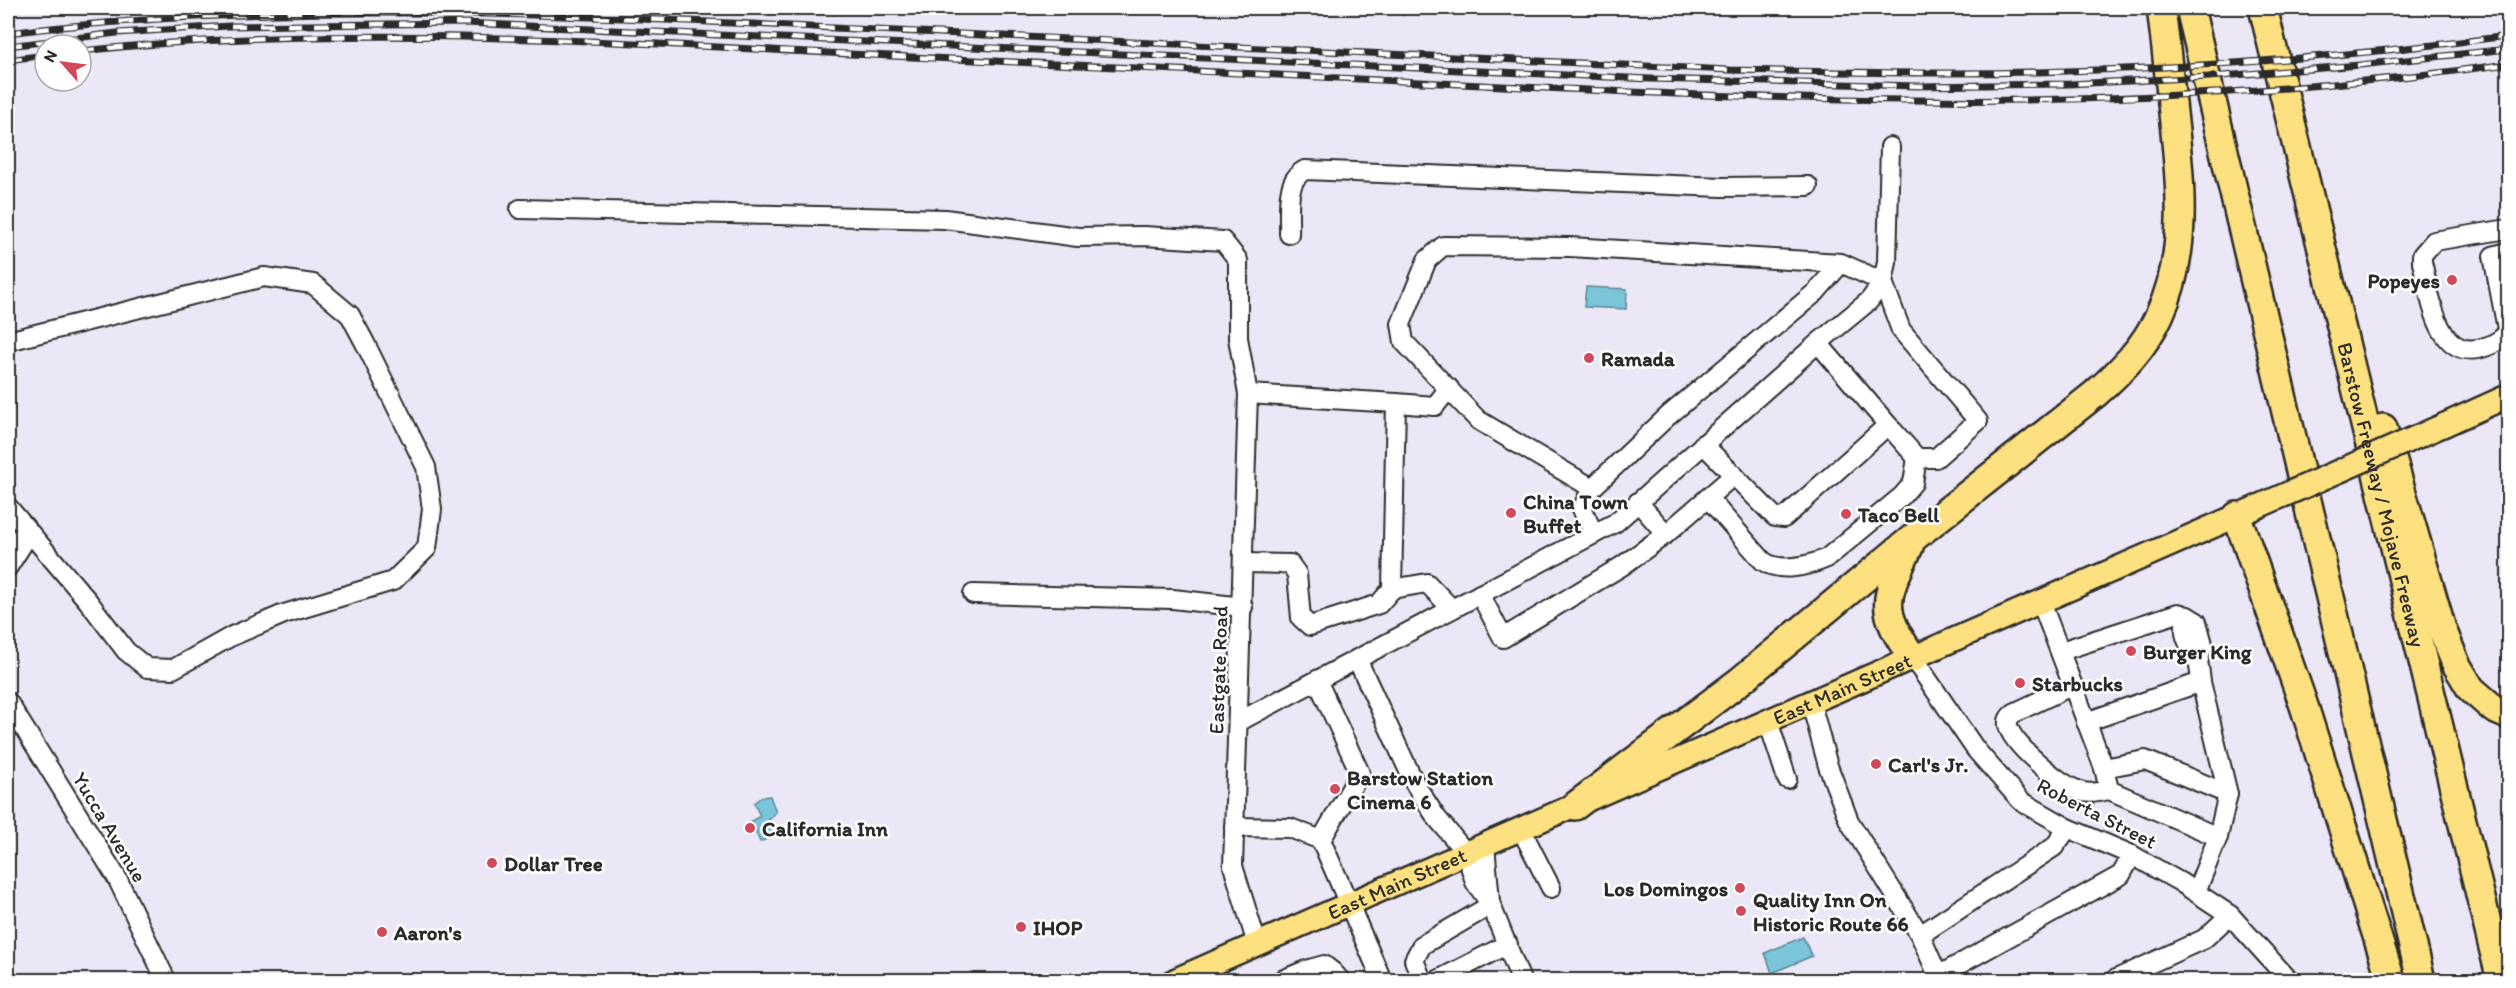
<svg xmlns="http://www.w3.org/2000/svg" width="2516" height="988" font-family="Itim,sans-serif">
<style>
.water{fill:#7ac5da;stroke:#5a8794;stroke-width:1.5}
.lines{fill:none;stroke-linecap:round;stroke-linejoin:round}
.stream{stroke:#5a8794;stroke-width:6}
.minor-casing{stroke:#2b2b2b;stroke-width:22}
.major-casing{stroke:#2b2b2b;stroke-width:27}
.highway-casing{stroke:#2b2b2b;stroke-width:32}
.minor{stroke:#fff;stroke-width:18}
.major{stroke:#fde080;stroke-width:22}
.highway{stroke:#fde080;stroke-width:27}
.rail-casing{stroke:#2b2b2b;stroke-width:7}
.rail{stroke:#fff;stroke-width:4.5;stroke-dasharray:14;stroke-linecap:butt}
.major-bridge-casing{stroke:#2b2b2b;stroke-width:27;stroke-linecap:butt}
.major-bridge{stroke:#fde080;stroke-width:22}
.poi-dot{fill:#d1495b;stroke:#fff;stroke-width:2}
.labels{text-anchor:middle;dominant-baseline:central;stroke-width:5;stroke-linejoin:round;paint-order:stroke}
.poi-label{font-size:21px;font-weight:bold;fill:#2b2b2b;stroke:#fff;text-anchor:start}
.street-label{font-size:21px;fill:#2b2b2b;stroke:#fff}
</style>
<rect width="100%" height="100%" fill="#ece7f6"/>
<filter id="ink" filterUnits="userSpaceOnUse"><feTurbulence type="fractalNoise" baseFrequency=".0167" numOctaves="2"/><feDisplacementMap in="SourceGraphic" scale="12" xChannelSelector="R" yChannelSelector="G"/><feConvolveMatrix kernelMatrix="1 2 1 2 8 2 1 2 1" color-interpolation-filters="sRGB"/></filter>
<g filter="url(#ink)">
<!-- water -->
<g class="water">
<polygon points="1586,287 1627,289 1626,309 1584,307"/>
<polygon points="770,796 776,812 769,820 776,835 760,842 751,821 760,816 754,803 761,797"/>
<polygon points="1803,937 1812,956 1772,973 1765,953"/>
</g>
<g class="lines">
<!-- stream -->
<polyline class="stream" points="1403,13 1406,8"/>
<defs>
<g id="minor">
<polyline points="520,209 945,219 1078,237 1144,236 1223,241 1238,260 1238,338 1248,394 1233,866 1257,944"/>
<path d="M2508,229L2434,241L2422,255V262C2431,296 2436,366 2488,346C2495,344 2502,338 2508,334L2493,256L2508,252"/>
<path d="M1289,234C1290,214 1284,180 1305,170L1722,187L1808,186"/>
<polyline points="1841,263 1816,292 1668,416 1592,488 1478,420 1404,342 1401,324 1427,260 1443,246 1570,247 1841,263 1883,282 1901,330 1978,421 1936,458 1917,458 1888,425"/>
<polyline points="8,341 264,277 313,284 350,315 365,343 426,467 432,509 427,548 393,581 284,614 232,636 173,669 147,668 126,651 88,601 8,507"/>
<polyline points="1248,394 1396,403"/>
<polyline points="1703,444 1775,517 1784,518 1888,425 1818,343"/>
<polyline points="1592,488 1582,509 1594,534"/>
<path d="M1708,498L1763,561C1779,573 1809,566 1827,558L1902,496L1913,483L1917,458"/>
<polyline points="1638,502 1666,534 1734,475"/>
<polyline points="8,544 29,534 8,567"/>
<polyline points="1244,563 1290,564 1297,574 1301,618 1310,626 1379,604 1392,589 1396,403 1435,406 1449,388"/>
<polyline points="1392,589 1427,583 1452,609"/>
<polyline points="973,594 1173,599 1243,607"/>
<polyline points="1480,594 1503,638 1622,566 1666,534"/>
<polyline points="2041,602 2104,768 2109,790"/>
<polyline points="2061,651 2178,613 2187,616"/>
<polyline points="1913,658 1976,750 2021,801 2068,828 2132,855 2180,882 2230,915 2289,980"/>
<polyline points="1357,659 1415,784 1436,817 1466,853 1475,882 1491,905 1521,980"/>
<path d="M2198,663L2203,644L2197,622L2187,616C2180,638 2191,644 2198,663C2200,668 2200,676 2201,682"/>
<polyline points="1317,680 1360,773 1321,840"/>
<path d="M2073,685L2014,713C2010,716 2007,719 2008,725C2011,744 2059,783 2077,790C2088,795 2098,792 2109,790L2218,837"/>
<polyline points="8,702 117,878 166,980"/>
<polyline points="1811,703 1828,766 1849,821 1920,935 1940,980"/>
<polyline points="1768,721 1787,779"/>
<polyline points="1238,722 1615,523 1818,343 1869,301 1883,282 1887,262 1890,147"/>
<polyline points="2086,722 2201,682 2228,794 2218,837 2196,892"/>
<polyline points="2104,768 2145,760 2228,794"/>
<polyline points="1234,827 1290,828 1321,840 1382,980"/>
<polyline points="1521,829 1551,888"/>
<polyline points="1485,845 1490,901"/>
<polyline points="1920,935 2054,847 2068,828"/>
<polyline points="1938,976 2121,875 2132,855"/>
<polyline points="1282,980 1306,970 1324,965 1333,972 1340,980"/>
<polyline points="1318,980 1322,980"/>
<polyline points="1422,980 1414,960 1422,945 1491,905"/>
<polyline points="1438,980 1508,944"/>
<polyline points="2114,980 2204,939 2230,915"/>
</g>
<g id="major">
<polyline points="2444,425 2508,396"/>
<path id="s1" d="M1175,980L2248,511"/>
</g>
<g id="highway">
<polyline points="2190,8 2421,980"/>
<path id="s2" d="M2263,8L2501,980"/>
<polyline points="2383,428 2442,629 2456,664 2471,689 2494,709 2508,715"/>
<polyline points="2237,516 2304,706 2391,980"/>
<path d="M1909,547C1884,599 1878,609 1913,658"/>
<path d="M1575,806L1740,681L1913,538L2095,394C2121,371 2144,348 2159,316C2188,255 2181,187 2174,122C2170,84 2166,46 2161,8"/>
</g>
</defs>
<!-- minor casing -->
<use href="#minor" class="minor-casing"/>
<!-- major casing -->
<use href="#major" class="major-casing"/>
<!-- highway casing -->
<use href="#highway" class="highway-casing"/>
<!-- minor -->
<use href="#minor" class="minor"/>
<!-- major -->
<use href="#major" class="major"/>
<!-- highway -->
<use href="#highway" class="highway"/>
<defs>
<g id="rail">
<path d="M8,33C275,0 544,14 812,27C1118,41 1424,56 1730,70C1842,72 1954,75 2066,71C2213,67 2362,55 2508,36"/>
<polyline points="8,46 117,33 229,26 466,23 1650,79 1918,86 2069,84 2209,77 2360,65 2508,49"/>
<path d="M81,51C336,23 594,41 850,54C1053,64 1256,74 1460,84C1610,91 1761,99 1911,100C2110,103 2312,91 2508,64"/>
<polyline points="8,60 45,55"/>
</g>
</defs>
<!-- rail casing -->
<use href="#rail" class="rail-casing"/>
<!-- rail -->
<use href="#rail" class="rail"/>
<defs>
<polyline id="major-bridge" points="2248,511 2444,425"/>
</defs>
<!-- major-bridge casing -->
<use href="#major-bridge" class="major-bridge-casing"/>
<!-- major-bridge -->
<use href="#major-bridge" class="major-bridge"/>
</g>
</g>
<!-- markers -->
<g class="poi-dot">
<circle cx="2452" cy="280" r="6"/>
<circle cx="1589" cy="358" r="6"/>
<circle cx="1511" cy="513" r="6"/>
<circle cx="1846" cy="514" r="6"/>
<circle cx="2131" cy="651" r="6"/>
<circle cx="2020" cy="683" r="6"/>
<circle cx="1876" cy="764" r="6"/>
<circle cx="1335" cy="789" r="6"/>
<circle cx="750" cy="828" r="6"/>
<circle cx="492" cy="863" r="6"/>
<circle cx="1740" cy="888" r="6"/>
<circle cx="1741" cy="911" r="6"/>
<circle cx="1021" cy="927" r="6"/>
<circle cx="382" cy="932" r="6"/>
</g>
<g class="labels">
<!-- poi labels -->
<g class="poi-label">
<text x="2440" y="280" text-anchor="end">Popeyes</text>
<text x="1601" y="358">Ramada</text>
<text x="1523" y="501">China Town<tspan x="1523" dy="24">Buffet</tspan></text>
<text x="1858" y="514">Taco Bell</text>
<text x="2143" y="651">Burger King</text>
<text x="2032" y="683">Starbucks</text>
<text x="1888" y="764">Carl's Jr.</text>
<text x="1347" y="777">Barstow Station<tspan x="1347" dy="24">Cinema 6</tspan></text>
<text x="762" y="828">California Inn</text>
<text x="504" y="863">Dollar Tree</text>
<text x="1728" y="888" text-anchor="end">Los Domingos</text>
<text x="1753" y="899">Quality Inn On<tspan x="1753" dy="24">Historic Route 66</tspan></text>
<text x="1033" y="927">IHOP</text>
<text x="394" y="932">Aaron's</text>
</g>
<!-- street labels -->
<g class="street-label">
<text stroke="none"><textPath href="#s2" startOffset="501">Barstow Freeway / Mojave Freeway</textPath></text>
<text transform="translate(1218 670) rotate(-88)">Eastgate Road</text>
<text stroke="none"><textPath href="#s1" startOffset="728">East Main Street</textPath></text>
<text transform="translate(2097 813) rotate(27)">Roberta Street</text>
<text transform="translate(110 827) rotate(59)">Yucca Avenue</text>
<text stroke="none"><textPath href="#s1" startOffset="242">East Main Street</textPath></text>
</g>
</g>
<!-- margin -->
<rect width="2516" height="988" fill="none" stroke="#fff" stroke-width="30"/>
<rect x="15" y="15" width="2486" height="958" fill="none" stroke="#2b2b2b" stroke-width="2" filter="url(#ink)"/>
<!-- north arrow -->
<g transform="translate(63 63) rotate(298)"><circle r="28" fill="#ffffff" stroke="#aaaaaa" stroke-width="1.5"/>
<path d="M0-4.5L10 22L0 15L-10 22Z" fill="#d1495b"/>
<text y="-9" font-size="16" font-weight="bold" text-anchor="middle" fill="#2b2b2b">N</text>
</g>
</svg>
